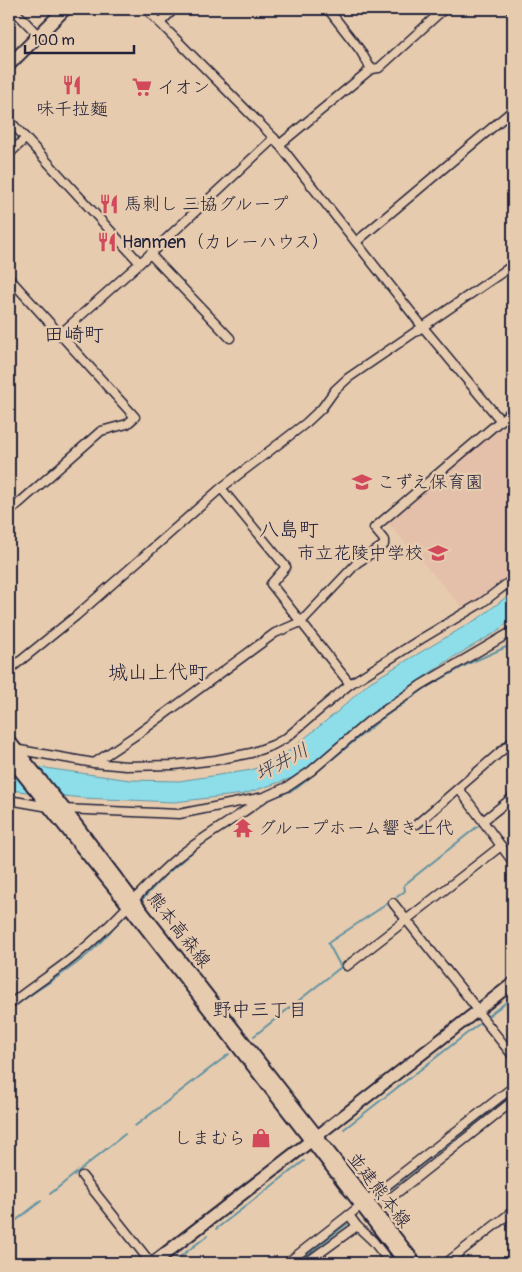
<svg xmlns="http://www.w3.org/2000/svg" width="522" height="1272" font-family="Pangolin,'Klee One',sans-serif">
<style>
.built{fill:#e4c0aa}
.water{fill:#8ddee9;stroke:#6293a3}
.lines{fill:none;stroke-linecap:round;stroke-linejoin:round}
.stream{stroke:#6293a3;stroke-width:2}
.street-casing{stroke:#22223b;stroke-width:11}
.secondary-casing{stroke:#22223b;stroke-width:14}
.primary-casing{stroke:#22223b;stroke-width:15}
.street{stroke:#e7cbae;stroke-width:8}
.secondary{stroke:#e7cbae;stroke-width:10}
.primary{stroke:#e7cbae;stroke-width:11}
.labels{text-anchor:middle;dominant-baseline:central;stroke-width:5;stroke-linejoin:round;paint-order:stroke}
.poi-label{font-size:18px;fill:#22223b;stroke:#e7cbae;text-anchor:start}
.street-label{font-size:18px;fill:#22223b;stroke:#e7cbae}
.water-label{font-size:19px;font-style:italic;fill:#323e55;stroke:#e7cbae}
.neighbourhood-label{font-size:19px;fill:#22223b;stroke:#e7cbae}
.quarter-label{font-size:20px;fill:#22223b;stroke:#e7cbae}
</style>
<rect width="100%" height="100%" fill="#e7cbae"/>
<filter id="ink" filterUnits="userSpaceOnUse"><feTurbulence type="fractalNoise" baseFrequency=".02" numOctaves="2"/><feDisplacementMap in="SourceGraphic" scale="10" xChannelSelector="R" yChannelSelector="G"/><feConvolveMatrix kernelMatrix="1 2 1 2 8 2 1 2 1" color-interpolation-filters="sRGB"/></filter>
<g filter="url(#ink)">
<!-- built -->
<polygon class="built" points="513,415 513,572 487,594 463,608 386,521 435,482"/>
<!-- water -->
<polygon class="water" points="513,592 513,619 493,634 452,658 405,690 336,743 301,775 244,794 174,802 83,798 9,790 9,763 130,780 179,781 252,770 284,755 337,712 370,682 479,618"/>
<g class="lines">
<!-- stream -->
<g class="stream">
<polyline points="489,820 513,803"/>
<polyline points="210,839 268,800 297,788 380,720 427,687 470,663 513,644"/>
<polyline points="397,897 405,891 404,885 478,826"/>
<polyline points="140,902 163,877 198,847"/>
<path d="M9,1011C34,990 63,976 88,954C102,942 114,926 128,913"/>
<polyline points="488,1016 513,997"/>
<polyline points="254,1036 341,967 328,943 387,904"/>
<polyline points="135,1126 229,1054"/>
<polyline points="344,1129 479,1024"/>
<polyline points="389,1190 513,1093"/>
<polyline points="50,1194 125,1134"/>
<polyline points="9,1226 41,1201"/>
<polyline points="216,1229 304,1161"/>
<polyline points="172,1263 207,1236"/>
<polyline points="296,1263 347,1224"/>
</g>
<defs>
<g id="street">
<polyline points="13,9 38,35"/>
<polyline points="146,9 274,138 422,326 501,421"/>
<polyline points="328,9 360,50 371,69"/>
<polyline points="510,9 513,14"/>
<polyline points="160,23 174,9"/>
<polyline points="9,120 140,263"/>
<polyline points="279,145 371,69 379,68 444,9"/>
<polyline points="9,154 26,138"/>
<polyline points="356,242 513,110"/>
<polyline points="150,254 230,338"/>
<polyline points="9,278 135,417 127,424 101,431 9,512"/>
<polyline points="60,334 150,254 274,138"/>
<polyline points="221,488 286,567 271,584 350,684"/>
<polyline points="9,670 76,616 221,488 306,423 322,408 335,390 348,378 513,265"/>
<polyline points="14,749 94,763 126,766 174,765 216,760 251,753 273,745 286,738 350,684 421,639 483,602 513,579"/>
<polyline points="94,763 139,733 275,633 301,622 357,563 384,545 384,540 374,528 513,410"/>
<polyline points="459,789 513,862"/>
<polyline points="9,800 49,807"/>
<polyline points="63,809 179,814 264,797 289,786 311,771 368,722 421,685 513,631"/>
<polyline points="483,821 513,797"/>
<polyline points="417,824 513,741"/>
<polyline points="393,903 478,1010"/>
<polyline points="347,966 501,846"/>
<path d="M9,1005C32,986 59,970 82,950C117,922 144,885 178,857C205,835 236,819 263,798"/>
<polyline points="477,1011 513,1056"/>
<polyline points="82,1176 151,1263"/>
<polyline points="380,1191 388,1200 513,1101"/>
<polyline points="349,1215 357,1226 373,1241 390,1263"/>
<polyline points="287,1263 513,1087"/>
<polyline points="306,1263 357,1226"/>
<polyline points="446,1263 513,1211"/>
</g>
<g id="secondary">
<polyline points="311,1141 405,1263"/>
<polyline points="416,1263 317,1136 513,983"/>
</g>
<g id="primary">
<polyline points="9,65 65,9"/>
<polyline points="9,741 65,810 133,900 317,1136 153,1263"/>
<polyline points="9,757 128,905 311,1141"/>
</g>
</defs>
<!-- street casing -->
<use href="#street" class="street-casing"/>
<!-- secondary casing -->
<use href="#secondary" class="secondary-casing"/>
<!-- primary casing -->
<use href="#primary" class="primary-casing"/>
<!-- street -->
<use href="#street" class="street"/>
<!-- secondary -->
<use href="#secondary" class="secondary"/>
<!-- primary -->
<use href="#primary" class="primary"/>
</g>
</g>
<!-- icons -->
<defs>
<symbol id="restaurant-bare" viewBox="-9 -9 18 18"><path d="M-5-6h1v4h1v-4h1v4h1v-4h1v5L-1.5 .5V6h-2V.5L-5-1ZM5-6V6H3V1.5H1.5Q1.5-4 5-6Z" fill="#d1495b" stroke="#e7cbae" stroke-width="2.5" paint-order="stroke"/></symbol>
<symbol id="supermarket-bare" viewBox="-9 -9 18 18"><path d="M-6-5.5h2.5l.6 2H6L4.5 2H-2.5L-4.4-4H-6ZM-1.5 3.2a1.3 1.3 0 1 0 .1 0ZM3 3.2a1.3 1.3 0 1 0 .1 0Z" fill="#d1495b" stroke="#e7cbae" stroke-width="2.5" paint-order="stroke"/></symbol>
<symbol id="school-bare" viewBox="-9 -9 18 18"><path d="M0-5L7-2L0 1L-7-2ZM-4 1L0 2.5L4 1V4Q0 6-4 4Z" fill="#d1495b" stroke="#e7cbae" stroke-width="2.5" paint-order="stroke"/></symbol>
<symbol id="temple-bare" viewBox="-9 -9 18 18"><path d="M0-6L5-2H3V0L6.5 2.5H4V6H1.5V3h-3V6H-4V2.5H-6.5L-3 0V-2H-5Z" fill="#d1495b" stroke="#e7cbae" stroke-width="2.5" paint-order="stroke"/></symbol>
<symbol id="shop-bare" viewBox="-9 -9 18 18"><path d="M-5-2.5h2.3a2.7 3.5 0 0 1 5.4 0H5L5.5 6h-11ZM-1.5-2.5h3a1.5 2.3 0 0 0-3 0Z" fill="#d1495b" stroke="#e7cbae" stroke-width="2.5" paint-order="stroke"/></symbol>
</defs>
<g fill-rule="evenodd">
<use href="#restaurant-bare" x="58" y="71" width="28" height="28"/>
<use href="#supermarket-bare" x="128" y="73" width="28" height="28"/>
<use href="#restaurant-bare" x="95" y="190" width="28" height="28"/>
<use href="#restaurant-bare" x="93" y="228" width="28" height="28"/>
<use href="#school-bare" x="348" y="468" width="28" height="28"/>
<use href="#school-bare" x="424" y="539" width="28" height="28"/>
<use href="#temple-bare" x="229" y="814" width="28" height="28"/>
<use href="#shop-bare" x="247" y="1124" width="28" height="28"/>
</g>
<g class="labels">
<!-- poi labels -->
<g class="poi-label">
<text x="157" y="87">イオン</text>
<text x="72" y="109" text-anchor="middle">味千拉麵</text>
<text x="124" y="204">馬刺し 三協グループ</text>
<text x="122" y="242">Hanmen（カレーハウス）</text>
<text x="377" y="482">こずえ保育園</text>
<text x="423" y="553" text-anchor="end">市立花陵中学校</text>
<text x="258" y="828">グループホーム響き上代</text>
<text x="246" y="1138" text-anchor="end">しまむら</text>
</g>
<!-- street labels -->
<g class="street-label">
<text transform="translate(179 930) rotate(52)">熊本高森線</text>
<text transform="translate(379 1190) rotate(52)">並建熊本線</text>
</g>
<!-- water labels -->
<g class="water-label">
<text transform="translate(282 762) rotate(-28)">坪井川</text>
</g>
<!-- neighbourhood labels -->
<g class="neighbourhood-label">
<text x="260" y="1010">野中三丁目</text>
</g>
<!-- quarter labels -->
<g class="quarter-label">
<text x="74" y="334">田崎町</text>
<text x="289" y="529">八島町</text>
<text x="158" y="672">城山上代町</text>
</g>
</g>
<!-- margin -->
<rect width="522" height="1272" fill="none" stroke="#e7cbae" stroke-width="30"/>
<rect x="15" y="15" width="492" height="1242" fill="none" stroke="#22223b" stroke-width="2" filter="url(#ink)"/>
<!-- scale -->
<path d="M25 45v8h109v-8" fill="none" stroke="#22223b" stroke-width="2.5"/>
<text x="32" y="45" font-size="15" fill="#22223b" stroke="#e7cbae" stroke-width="4" paint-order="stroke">100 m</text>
</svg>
